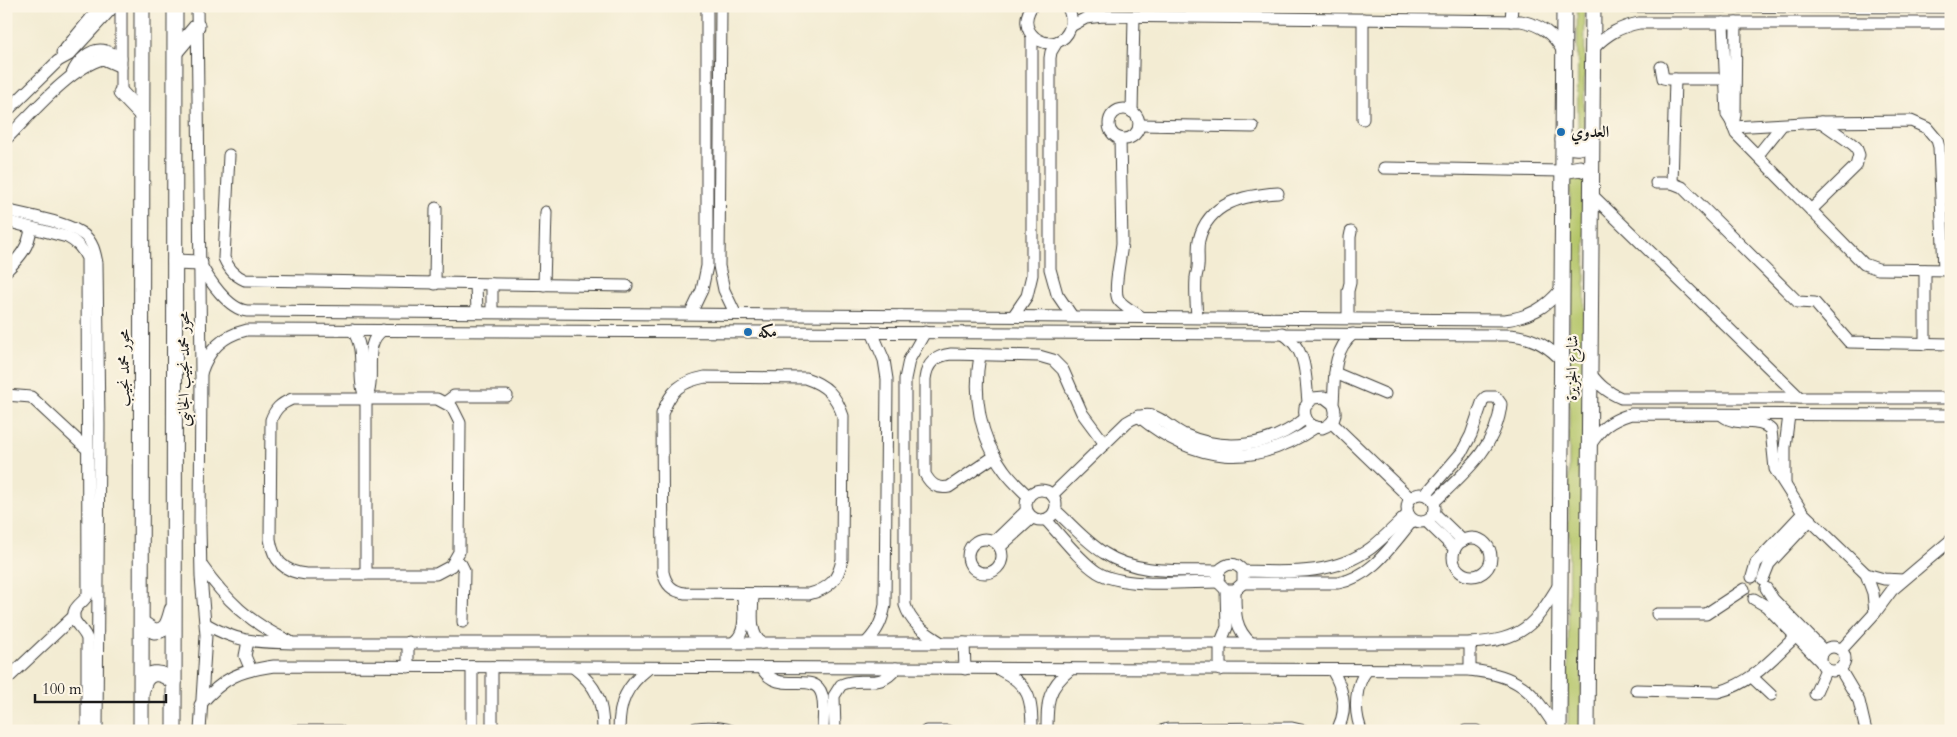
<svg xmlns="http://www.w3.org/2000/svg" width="1957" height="737" font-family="Cardo,Amiri,serif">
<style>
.green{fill:#b4c568;stroke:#687042}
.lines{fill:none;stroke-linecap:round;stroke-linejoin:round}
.minor-casing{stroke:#3c3b37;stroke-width:13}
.major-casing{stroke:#3c3b37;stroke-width:17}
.minor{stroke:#fff;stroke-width:11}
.major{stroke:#fff;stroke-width:15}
.poi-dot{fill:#1f6fb2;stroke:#fcf5e5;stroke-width:2}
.labels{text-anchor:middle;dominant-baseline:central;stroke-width:4.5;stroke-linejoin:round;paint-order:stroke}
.poi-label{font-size:16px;font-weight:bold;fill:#1c1c1c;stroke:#fcf5e5;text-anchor:start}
.street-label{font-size:16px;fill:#1c1c1c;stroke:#fcf5e5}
</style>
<rect width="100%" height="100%" fill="#fcf5e5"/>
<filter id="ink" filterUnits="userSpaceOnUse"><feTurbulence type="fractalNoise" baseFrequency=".02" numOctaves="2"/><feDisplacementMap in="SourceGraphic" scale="10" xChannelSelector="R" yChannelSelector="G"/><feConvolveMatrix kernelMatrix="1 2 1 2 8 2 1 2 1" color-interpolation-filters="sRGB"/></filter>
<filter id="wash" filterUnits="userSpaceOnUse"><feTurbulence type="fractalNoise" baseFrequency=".0096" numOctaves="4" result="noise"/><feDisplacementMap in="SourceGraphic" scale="20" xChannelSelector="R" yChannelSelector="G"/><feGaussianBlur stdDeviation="1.12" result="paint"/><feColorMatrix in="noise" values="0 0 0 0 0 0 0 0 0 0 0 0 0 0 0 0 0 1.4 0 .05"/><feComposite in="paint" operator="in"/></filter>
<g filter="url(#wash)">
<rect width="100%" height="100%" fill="#f3ecd3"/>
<!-- green -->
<g class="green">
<polygon points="1577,6 1585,6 1584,136 1578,135"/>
<polygon points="1570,180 1586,180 1581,731 1568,731"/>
</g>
</g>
<g filter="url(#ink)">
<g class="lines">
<defs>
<g id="minor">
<polyline points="197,6 201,373 200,526 201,577 206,635 200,731"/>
<polyline points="721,6 719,266 724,290 735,313"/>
<path d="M1032,6C1011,37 1059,59 1070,28C1073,20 1071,13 1067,6"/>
<polyline points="1627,6 1951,7"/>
<polyline points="1363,19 1363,119"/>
<polyline points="1511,21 1512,6"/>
<polyline points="1723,23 1727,115 1731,121 1734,120 1735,114 1736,23"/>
<path d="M1071,26L1086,18L1103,16L1521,21C1541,25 1554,34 1563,52"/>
<polyline points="1057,42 1051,52 1050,58 1050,269 1057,294 1072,316"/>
<path d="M1594,48C1607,34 1620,27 1639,23H1951"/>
<polyline points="62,53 101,6"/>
<polyline points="1661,67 1663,78 1668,79 1725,79"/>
<path d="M72,74C77,62 91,46 106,51C111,52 116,55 121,58"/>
<polyline points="121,93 121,6"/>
<circle cx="1124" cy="124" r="15"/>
<polyline points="6,112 58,61 69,55 114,6"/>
<polyline points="1132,112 1134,17"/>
<polyline points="1731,121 1736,134 1864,264 1878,269 1950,270"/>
<polyline points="1139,125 1253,127"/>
<polyline points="1733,127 1821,122 1911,121 1927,128 1937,140 1939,147 1944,270"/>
<path d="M1120,138L1122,243C1121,257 1113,289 1118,299C1122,306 1133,311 1140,316"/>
<path d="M6,139C31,115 69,68 103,59L121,67"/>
<path d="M229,155L224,258C229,269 234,275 245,280L627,286"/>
<polyline points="1758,155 1782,125"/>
<polyline points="1384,168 1563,171"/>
<polyline points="1656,183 1672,183 1682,187 1798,302 1815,303 1849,342 1951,344"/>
<polyline points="1672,183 1675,79"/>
<polyline points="1591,194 1800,398"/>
<path d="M6,210C27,216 69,222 84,235C93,242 95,253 97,263L99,425L97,731"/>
<polyline points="1811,210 1856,166 1859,155 1856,147 1851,143 1821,122"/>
<path d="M6,221L67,237C77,242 82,248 87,258L88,594C85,601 78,604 75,610C69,622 84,628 87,639V731"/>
<path d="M200,263C208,279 228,309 247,311L1505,320C1529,317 1546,308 1561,289"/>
<polyline points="1925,270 1925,344"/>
<path d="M6,271C20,257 29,247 31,228"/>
<polyline points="435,284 436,208"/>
<polyline points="476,284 477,312"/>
<polyline points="492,284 492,312"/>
<polyline points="544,285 546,212"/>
<polyline points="691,313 702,290 707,266 707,6"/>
<polyline points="1014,315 1027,296 1032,275 1032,35"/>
<path d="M1197,316C1196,304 1195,291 1196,278C1196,274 1198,271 1198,267C1199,258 1197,249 1199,240C1208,202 1245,195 1278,193"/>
<polyline points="1348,318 1348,291 1350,283 1350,237 1351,232"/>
<path d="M352,330C368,350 355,377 366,399"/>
<path d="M925,332L909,360L905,379V605C911,624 925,632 940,642"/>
<path d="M1282,333C1308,350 1305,374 1308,402"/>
<path d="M980,355C973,395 979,437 1004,470C1011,480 1020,488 1028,496"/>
<path d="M201,373C209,349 222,336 247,330L1505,335C1528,335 1546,343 1562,361"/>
<polyline points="1335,373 1385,394"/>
<path d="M1590,373C1599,385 1607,392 1621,398H1951"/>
<path d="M705,377L805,378C826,385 836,395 843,416L842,559C839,579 829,589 809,594L685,593C672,591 666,585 663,572L662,414C671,390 680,382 705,377Z"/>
<polyline points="6,395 31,397 88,450"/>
<path d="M292,399H437L452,407L460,423L459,552L451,566L436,574H306C284,572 273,560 270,539L271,420C275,409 280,404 292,399Z"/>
<polyline points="446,402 454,396 507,396"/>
<path d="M1333,404L1324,397L1313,398L1305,407C1303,419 1309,427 1322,428C1334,424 1338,415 1333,404C1335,378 1332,351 1353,334"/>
<path d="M1138,416C1196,463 1253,470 1316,427"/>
<path d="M1723,416C1737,427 1759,417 1771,430L1775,469L1780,477L1803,513L1866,574L1873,593L1875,613"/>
<polyline points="1332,423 1410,498"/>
<path d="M1589,447C1601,428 1609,421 1631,414L1951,415"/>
<path d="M995,456L949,487C937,489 931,485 925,474V379C927,363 935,356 951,354L1039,356L1053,360L1063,370L1082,413L1105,444"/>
<polyline points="1785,483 1785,447 1789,415"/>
<circle cx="1041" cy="505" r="15"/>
<circle cx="1421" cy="508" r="14"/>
<path d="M1426,494L1462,452L1471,435L1483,400L1486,397H1496L1501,404C1497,447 1463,474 1434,502"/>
<path d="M1052,495L1127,422C1135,417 1144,414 1153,416C1163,419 1173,429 1183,434C1225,453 1270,447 1306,418"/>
<path d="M1055,510C1071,524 1086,542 1104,553C1137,575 1181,570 1219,571"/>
<polyline points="1435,514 1463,541"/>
<path d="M1046,520C1062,537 1078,559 1097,572C1124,589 1186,582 1218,582"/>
<polyline points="1427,522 1455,549"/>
<circle cx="1472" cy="557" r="19"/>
<circle cx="985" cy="556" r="17"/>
<polyline points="995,541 1026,511"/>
<polyline points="1000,547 1032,518"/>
<polyline points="456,560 461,564 464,570 463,622"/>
<path d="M202,566C225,599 251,624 289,641"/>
<path d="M1243,571V583L1235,590H1226L1218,582L1219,571C1227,562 1236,562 1243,571C1287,572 1333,576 1371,548C1384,538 1396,525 1408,514"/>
<path d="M366,574V399C377,378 361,344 383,330"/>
<polyline points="1866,574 1884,579 1903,580"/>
<polyline points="1752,577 1756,563 1803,513"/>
<polyline points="1763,579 1769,564 1810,520"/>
<path d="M1243,583H1338C1373,576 1391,546 1413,520"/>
<polyline points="1766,588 1773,599 1824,651"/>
<path d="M1235,590C1235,612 1234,628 1251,643"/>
<path d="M753,594C753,608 748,634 762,643"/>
<polyline points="1754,599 1766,606 1822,663"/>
<polyline points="1657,614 1706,614 1744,589"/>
<path d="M206,624C239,643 255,642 292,643H1470C1523,640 1534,626 1560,583"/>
<polyline points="248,641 245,656 251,670"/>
<path d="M734,642C748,632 743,609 743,594"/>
<path d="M867,642C878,630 882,621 885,605L887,379L884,360L872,332"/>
<polyline points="964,643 965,669"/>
<circle cx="1833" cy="659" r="12"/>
<polyline points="1841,650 1875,613 1892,590 1951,540"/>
<polyline points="408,667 408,642"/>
<polyline points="472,667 472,731"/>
<polyline points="492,667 492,731"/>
<path d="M573,667C597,686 603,701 603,731"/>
<path d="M762,668C778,697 815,669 822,695C825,706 823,720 823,731"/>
<polyline points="1840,669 1859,701 1866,731"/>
<path d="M1000,670C1030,685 1032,699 1032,731"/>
<polyline points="1220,670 1220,644 1227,627 1226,590"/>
<path d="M1332,670C1342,686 1348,708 1339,726"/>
<polyline points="1470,670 1470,643"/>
<polyline points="1752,677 1771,695"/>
<polyline points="6,680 74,616"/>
<path d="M1636,690L1718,692C1751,684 1772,659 1796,636"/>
<polyline points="1815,694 1826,669"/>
<path d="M200,705C224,677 239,671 274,666L1470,670C1521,676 1531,689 1558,731"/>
<path d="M1360,727C1354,709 1355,685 1367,670"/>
<polyline points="293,731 340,731"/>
<path d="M619,731C619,702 626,686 649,668"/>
<path d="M686,731C698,726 719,726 732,731"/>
<path d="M835,731L834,696L841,685C861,675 880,691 896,668"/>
<polyline points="926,731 948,731"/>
<path d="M1047,731C1047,702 1047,688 1071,669"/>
<polyline points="1161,731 1168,729 1292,728 1305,731"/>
<polyline points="1465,731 1477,731"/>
</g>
<g id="major">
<polyline points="176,51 197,26"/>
<polyline points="121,93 142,115"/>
<path d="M1563,140C1572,151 1584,149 1592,138"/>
<polyline points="1563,171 1580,168 1591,172"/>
<polyline points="175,262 200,263"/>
<path d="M142,623L154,631C167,632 169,621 172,610"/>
<path d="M142,690C146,669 161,670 174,683"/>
<polyline points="141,731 142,6"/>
<polyline points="174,731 175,6"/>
<polyline points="1559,731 1564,6"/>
<polyline points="1587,731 1593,6"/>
</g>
</defs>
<!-- minor casing -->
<use href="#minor" class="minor-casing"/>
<!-- major casing -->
<use href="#major" class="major-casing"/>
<!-- minor -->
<use href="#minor" class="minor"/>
<!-- major -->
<use href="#major" class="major"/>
</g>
</g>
<!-- markers -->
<g class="poi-dot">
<circle cx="1561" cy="132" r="5"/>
<circle cx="748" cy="332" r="5"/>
</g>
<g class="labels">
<!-- poi labels -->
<g class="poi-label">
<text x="1571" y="132">العدوي</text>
<text x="758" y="332">مكه</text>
</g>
<!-- street labels -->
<g class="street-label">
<text transform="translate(124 368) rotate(-90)">محور محمد نجيب</text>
<text transform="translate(1572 368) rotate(-89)">شارع الجزيرة</text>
<text transform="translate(184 369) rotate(-90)">محور محمد نجيب الجانبى</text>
</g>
</g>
<!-- margin -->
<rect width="1957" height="737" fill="none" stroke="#fcf5e5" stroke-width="25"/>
<!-- scale -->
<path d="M35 694v8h131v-8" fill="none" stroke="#1c1c1c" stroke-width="2.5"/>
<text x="42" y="694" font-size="15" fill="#1c1c1c" stroke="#fcf5e5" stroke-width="4" paint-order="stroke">100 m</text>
</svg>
